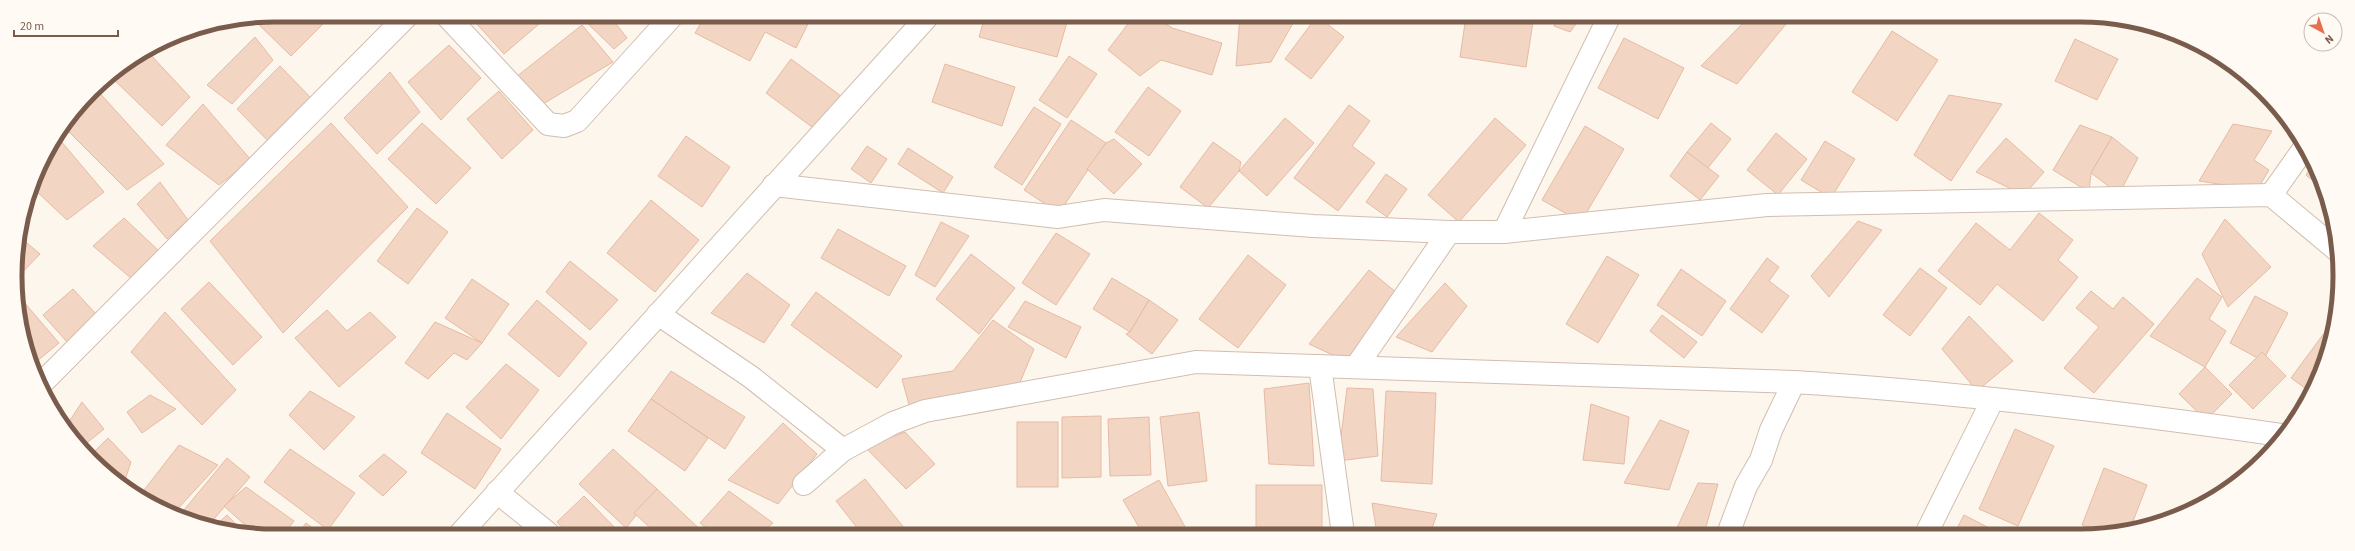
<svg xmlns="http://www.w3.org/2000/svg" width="2355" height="551" font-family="'Source Sans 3',sans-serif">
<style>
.building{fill:#f3d5c3;stroke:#e6bba3}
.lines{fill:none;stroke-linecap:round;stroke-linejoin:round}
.minor-casing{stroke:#d1beb0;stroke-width:24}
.minor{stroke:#fff;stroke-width:22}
.rim{fill:none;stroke:#7a5c4d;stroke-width:5}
</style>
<rect width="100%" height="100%" fill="#fdf6ec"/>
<!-- building -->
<g class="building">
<polygon points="276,15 314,15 323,24 291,56 253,19"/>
<polygon points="484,15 543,15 546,18 504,54 476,23"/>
<polygon points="579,15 609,15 627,38 614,49"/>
<polygon points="646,15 673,15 659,29"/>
<polygon points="705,16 812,16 796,48 765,32 750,61 695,33"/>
<polygon points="985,16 1043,16 1067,22 1057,57 979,37"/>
<polygon points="1134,16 1156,16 1172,28 1222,43 1212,75 1161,60 1140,76 1108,50"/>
<polygon points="1240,16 1297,16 1271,62 1236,66"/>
<polygon points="1317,16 1344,37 1311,79 1285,59"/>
<polygon points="1466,16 1492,16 1533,22 1526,67 1460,57"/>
<polygon points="1556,17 1581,17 1570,32 1554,26"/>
<polygon points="1749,17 1776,17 1786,24 1737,84 1701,66"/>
<polygon points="582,25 613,62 538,107 516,77"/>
<polygon points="1892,31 1938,60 1897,121 1852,92"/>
<polygon points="255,37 273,60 232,104 207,85"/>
<polygon points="1624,38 1684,68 1658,119 1598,88"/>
<polygon points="2075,39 2118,59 2097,100 2055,81"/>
<polygon points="449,45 481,78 441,120 408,82"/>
<polygon points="148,52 190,97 162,126 110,76"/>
<polygon points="1069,56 1097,74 1067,118 1039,100"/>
<polygon points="791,59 841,96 816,130 766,93"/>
<polygon points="945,64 1015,87 1002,126 932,102"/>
<polygon points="280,66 312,99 269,142 237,109"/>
<polygon points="390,72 420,112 377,154 344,118"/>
<polygon points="1148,87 1181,111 1149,156 1115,132"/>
<polygon points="96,89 164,164 127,190 63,126 69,117"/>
<polygon points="499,91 533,130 502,159 467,119"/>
<polygon points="1949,95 2002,104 1951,181 1914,155"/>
<polygon points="203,104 251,160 219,185 166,145"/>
<polygon points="1349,105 1370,121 1352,146 1375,163 1338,211 1294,178"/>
<polygon points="1034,107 1061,124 1022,185 994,167"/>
<polygon points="1285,118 1314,143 1267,196 1239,171"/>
<polygon points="1495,118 1526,145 1459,222 1428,195"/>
<polygon points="1071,120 1106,143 1059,213 1024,190"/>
<polygon points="331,123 408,207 283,333 210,241"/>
<polygon points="422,123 471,168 436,204 388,159"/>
<polygon points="1711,123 1731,139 1707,169 1687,152"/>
<polygon points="2233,124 2272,131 2254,160 2269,170 2257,190 2199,181"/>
<polygon points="2080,125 2112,137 2091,173 2089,192 2053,170"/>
<polygon points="1585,126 1624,149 1581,222 1542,200"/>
<polygon points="1776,133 1807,159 1778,195 1747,170"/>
<polygon points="686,136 730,167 702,207 658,176"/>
<polygon points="2112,137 2138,158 2119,194 2091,173"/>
<polygon points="2006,138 2044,172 2024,195 1976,172"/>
<polygon points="1114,139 1142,164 1114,194 1087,169 1106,143"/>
<polygon points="60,140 104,192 67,220 34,189 42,160 48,150"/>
<polygon points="1825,141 1855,159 1831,198 1801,180"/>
<polygon points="1213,142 1241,162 1239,171 1208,208 1180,187"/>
<polygon points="867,146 887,159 871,183 851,169"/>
<polygon points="908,148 953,177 943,193 898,164"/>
<polygon points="1687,152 1719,176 1700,200 1670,176"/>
<polygon points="2314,162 2324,190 2306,175"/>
<polygon points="1386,174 1407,189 1387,217 1366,202"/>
<polygon points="160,182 188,220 167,239 137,204"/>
<polygon points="651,200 699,240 655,292 607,253"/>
<polygon points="417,208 448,232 408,284 377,261"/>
<polygon points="2039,213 2073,240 2058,260 2078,277 2043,321 1997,284 1980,305 1938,271 1976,223 2010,250"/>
<polygon points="124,218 160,252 132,279 93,246"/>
<polygon points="2225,219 2271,267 2228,307 2202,254"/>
<polygon points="1858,221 1882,230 1829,297 1811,276"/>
<polygon points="941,222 969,236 935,287 915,275"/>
<polygon points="838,229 906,266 889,296 821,258"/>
<polygon points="1056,233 1090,254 1056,305 1022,283"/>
<polygon points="21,238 40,254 16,279 16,258"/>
<polygon points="971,254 1015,288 979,334 936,299"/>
<polygon points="1248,255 1286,285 1238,348 1199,319"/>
<polygon points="1607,256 1639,275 1598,343 1566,324"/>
<polygon points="1767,258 1779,267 1769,281 1789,296 1762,333 1730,309"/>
<polygon points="570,261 618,300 590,330 546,292"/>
<polygon points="1920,268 1947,288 1910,336 1883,315"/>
<polygon points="1681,269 1726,301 1702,336 1657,305"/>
<polygon points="1369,270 1402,297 1348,362 1309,344"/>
<polygon points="747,273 790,305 764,343 711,313"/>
<polygon points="1112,278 1149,300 1130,332 1093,309"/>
<polygon points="2197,278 2222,297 2209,319 2226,331 2205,367 2150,336"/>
<polygon points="472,279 509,304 482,343 445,318"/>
<polygon points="209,282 262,337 233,365 181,309"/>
<polygon points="1445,283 1467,306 1432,352 1396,337"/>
<polygon points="73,289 97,315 67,342 43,315"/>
<polygon points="2091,291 2113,309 2123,297 2154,324 2094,393 2064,368 2099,327 2076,308"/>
<polygon points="816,292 902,356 877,388 791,325"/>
<polygon points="2255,296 2288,313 2263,361 2230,343"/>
<polygon points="537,300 587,343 559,377 508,334"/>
<polygon points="1149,300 1178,320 1152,354 1126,334 1130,332"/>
<polygon points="23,301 59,343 36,362 27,352 17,309 17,305"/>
<polygon points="1025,301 1081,327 1066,358 1008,327"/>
<polygon points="327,310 347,331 370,312 396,337 339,387 295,338"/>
<polygon points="165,312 236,390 202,425 131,352"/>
<polygon points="1662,315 1697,342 1684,358 1650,331"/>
<polygon points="1969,316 2013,361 1977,391 1942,349"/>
<polygon points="993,320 1034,349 1018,387 911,412 902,379 953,371"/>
<polygon points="435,322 482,343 467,360 454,353 428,379 405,363"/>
<polygon points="2330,325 2333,327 2312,393 2291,378"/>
<polygon points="2262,352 2286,376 2253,409 2229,385"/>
<polygon points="506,364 539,390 501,439 466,407"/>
<polygon points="2205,367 2232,394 2206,420 2179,394"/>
<polygon points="671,371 745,417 725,449 651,399"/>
<polygon points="1309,383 1314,466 1269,464 1264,389"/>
<polygon points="1347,388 1373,389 1378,456 1338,461"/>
<polygon points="310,391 355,417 324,450 289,415"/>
<polygon points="1386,391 1436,393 1432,484 1381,481"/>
<polygon points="150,395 176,409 142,433 127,412"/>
<polygon points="651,399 708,438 685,471 628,431"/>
<polygon points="82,402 104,429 83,446 69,434 65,428"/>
<polygon points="1591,404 1629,417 1624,464 1583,460"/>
<polygon points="1199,412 1207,481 1168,486 1160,417"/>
<polygon points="447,413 501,449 475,489 421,453"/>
<polygon points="1101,416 1101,477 1062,478 1062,417"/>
<polygon points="1149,417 1151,475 1110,476 1108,419"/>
<polygon points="1660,420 1689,431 1669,490 1624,483"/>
<rect x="1017" y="422" width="41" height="65"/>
<polygon points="783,423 817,454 778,504 728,480"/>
<polygon points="2015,429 2054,446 2018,526 1979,509"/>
<polygon points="905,432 935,464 906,489 865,447"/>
<polygon points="108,438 131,462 124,483 92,454"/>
<polygon points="179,445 218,465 173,514 141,494"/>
<polygon points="290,449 355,493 328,530 264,482"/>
<polygon points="613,449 657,489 626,528 579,484"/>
<polygon points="384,454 407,472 383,496 359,476"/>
<polygon points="227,458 250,477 208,526 179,516"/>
<polygon points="2104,468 2147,485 2130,529 2113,534 2106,534 2082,525"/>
<polygon points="865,479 909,534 862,534 836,501"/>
<polygon points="1159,480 1189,534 1143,534 1123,500"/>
<polygon points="1698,483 1718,484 1704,534 1674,534"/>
<rect x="1256" y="485" width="66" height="42"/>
<polygon points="246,487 294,521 284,534 255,534 224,506"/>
<polygon points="657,489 705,534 657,534 634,513"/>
<polygon points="729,491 773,523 760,534 715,534 700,523"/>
<polygon points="584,496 621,534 568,534 557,522"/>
<polygon points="1372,503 1437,514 1430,534 1377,534"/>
<polygon points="227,515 246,534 217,528 215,526"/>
<polygon points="1964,515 2001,534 1954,534"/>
<polygon points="306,523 321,534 298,534"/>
</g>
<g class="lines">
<defs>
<g id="minor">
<polyline points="446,15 548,124 564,126 577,121 673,15"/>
<polyline points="774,185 1058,217 1104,210 1313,226 1449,232 1504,232 1767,205 2271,195 2338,251"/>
<polyline points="2271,195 2305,147"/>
<polyline points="1504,232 1609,17"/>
<polyline points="658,314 751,377 843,450"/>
<polyline points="1320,366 1343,534"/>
<polyline points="1356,367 1449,232"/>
<polyline points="42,383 408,15"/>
<polyline points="804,484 843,450 893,423 925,411 1196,362 1794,382"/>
<polyline points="497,492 549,534"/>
<polyline points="460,534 928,16"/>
<path d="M1728,534L1746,486L1761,460L1771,430L1794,382C1957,392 2119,412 2281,435"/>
<polyline points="1926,534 1993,399"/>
</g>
</defs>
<!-- minor casing -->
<use href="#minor" class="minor-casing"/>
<!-- minor -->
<use href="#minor" class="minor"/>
</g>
<!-- crop -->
<path d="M0 0H2355V551H0ZM275 22H2080A253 253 0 0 1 2333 275V276A253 253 0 0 1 2080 529H275A253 253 0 0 1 22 276V275A253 253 0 0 1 275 22Z" fill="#fffaf3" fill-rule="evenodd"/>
<path class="rim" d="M275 22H2080A253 253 0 0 1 2333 275V276A253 253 0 0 1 2080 529H275A253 253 0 0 1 22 276V275A253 253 0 0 1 275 22Z"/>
<!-- north arrow -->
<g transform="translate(2323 32) rotate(140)"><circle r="19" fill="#fffaf3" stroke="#cabbb1"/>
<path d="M0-3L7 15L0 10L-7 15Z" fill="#e76f51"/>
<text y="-6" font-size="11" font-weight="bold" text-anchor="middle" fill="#7a5c4d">N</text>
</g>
<!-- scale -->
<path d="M14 30v6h104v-6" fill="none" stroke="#7a5c4d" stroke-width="2"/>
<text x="20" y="30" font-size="12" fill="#7a5c4d" stroke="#fffaf3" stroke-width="3" paint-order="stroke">20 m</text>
</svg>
